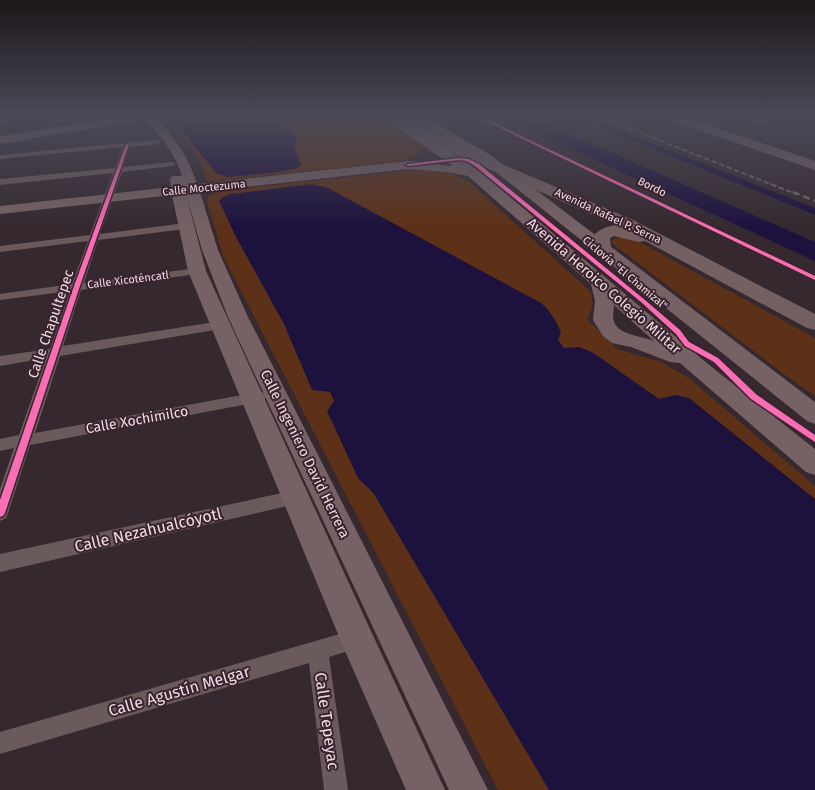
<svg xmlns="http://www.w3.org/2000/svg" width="815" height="790" font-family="'Fira Sans',sans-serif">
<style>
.green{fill:#5d3117}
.water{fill:#1d123e}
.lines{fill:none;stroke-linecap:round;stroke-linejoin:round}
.canal{fill:#1d123e;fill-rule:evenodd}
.street{fill:#6b5a5b;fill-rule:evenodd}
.primary{fill:#766264;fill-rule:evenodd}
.highway{fill:#745f61;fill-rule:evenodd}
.rail-far1{stroke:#716568;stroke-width:2;stroke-dasharray:5.5 2.5;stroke-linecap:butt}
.rail{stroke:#716568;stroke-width:2.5;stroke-dasharray:7 4;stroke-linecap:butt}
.cycleway-casing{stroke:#3b232f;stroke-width:3}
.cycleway{fill:#f96db3;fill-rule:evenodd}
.labels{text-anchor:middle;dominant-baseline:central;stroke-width:4;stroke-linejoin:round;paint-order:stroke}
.far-street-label{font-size:11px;fill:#eddde4;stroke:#3b232f}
.street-label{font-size:14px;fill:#eddde4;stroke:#3b232f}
.near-street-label{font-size:16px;fill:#eddde4;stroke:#3b232f}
</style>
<rect width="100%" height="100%" fill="#35292f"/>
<!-- green -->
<g class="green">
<polygon points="257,117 380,117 417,141 422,149 417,156 401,161 207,182 202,166 181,133"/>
<path d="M411,170L447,172L467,180L590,291C594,303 593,308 587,319L617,349L661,362L690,379L815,486V790H498L223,256L207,201L208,197L219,191Z"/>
<polygon points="624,236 634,239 815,338 815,396 784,374 613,244 612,240"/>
</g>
<!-- water -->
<g class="water">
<path d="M177,117H268C277,124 290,129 297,138L294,148L301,164L297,168L279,172L227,177L216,173L173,119Z"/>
<polygon points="501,117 530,117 815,242 815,261"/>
<path d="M311,184L328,188L541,303C551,312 556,320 561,333L558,340L564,348L579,347L592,352L659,399L675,395L689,398L815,499V790H549L374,494L358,478L327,411L334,401L330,392L312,390L284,324L236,237L219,201L223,197L231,194Z"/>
</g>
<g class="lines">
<!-- canal -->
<polygon class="canal" points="575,117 585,117 815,208 815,215"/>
<!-- street -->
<g class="street">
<polygon points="12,117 27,117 0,123 0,119"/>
<polygon points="743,117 753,117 770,123 767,125"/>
<polygon points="156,140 160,142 159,144 130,147 123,167 172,162 176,164 172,166 122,172 100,234 185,223 190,226 185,229 98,240 84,283 197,268 202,271 197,274 81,290 63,346 221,321 227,325 221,329 60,356 35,433 259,392 264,393 266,397 264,401 259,402 30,445 8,513 6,518 0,521 0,489 14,448 0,451 0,439 19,435 46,358 0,366 0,356 50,349 70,291 0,300 0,294 72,284 88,241 0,252 0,246 90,235 113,173 0,185 0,179 115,168 122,147 0,159 0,155"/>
<polygon points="296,490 302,492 304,497 302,502 296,504 0,572 0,554"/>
<polygon points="357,629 364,632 367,639 364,646 329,657 348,790 324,790 309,663 0,754 0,732"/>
</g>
<!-- primary -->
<g class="primary">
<path d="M120,117H156C175,140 188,155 197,184L408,161L453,166L382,117H395L430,137L484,175L708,364L815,449V475L806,472L680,363L670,362L631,347L612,343L603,336L593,320L595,301L591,284L468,176L447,172L408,169L200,192L218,250L248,317L488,790H449L228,317L202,250L186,194L206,271L369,627L445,790H406L345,651L188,271L172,195L0,214V206L171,187L170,179L172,176H182C175,152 160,137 145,118L140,120L0,144V136ZM614,305L654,341C642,336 619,335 614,322C612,317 614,310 614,305Z"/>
<polygon points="412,117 425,117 489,154 815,402 815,424 807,421 481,160"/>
</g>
<!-- highway -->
<g class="highway">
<path d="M391,117H406L467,149L633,220L815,314V330L807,328L645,241L639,242L614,236L610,238L611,248L608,252L602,253L596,252C584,235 602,227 616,225L457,155Z"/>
<polygon points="667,117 685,117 815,161 815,170 669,120"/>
</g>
<!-- rail-far1 -->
<polyline class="rail-far1" points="600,117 796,194"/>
<!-- rail -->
<polyline class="rail" points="793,192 815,201"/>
<defs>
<g id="cycleway">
<polygon points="477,117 482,117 815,276 815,280"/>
<polygon points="126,144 129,145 80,286 5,513 3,516 0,517 0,500 74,286"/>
<polygon points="459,158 469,159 479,164 645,300 680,330 689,342 718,358 757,395 815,435 815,442 751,399 714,362 685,346 676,334 641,302 475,166 466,161 459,160 408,166 406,165 408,164"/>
</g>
</defs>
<!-- cycleway casing -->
<use href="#cycleway" class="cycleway-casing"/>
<!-- cycleway -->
<use href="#cycleway" class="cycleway"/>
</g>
<!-- sky -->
<linearGradient id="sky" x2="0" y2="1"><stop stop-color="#1d171a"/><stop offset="0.51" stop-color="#4b4958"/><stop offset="1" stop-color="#4b4958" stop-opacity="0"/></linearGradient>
<rect width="815" height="228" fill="url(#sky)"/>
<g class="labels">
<!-- far-street labels -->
<g class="far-street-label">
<text transform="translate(652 187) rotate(26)">Bordo</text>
<text transform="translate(204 188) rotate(-6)">Calle Moctezuma</text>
<text transform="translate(608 216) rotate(25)">Avenida Rafael P. Serna</text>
<text transform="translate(625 273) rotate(40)">Ciclovía "El Chamizal"</text>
<text transform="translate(128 280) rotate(-7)">Calle Xicoténcatl</text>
</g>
<!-- street labels -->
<g class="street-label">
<text transform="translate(604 286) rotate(41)">Avenida Heroico Colegio Militar</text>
<text transform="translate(51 324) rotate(-71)">Calle Chapultepec</text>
<text transform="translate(137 420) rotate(-10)">Calle Xochimilco</text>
<text transform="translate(305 454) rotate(64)">Calle Ingeniero David Herrera</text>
</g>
<!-- near-street labels -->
<g class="near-street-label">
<text transform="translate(148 530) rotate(-13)">Calle Nezahualcóyotl</text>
<text transform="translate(179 691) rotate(-16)">Calle Agustín Melgar</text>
<text transform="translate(327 721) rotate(82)">Calle Tepeyac</text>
</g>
</g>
</svg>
